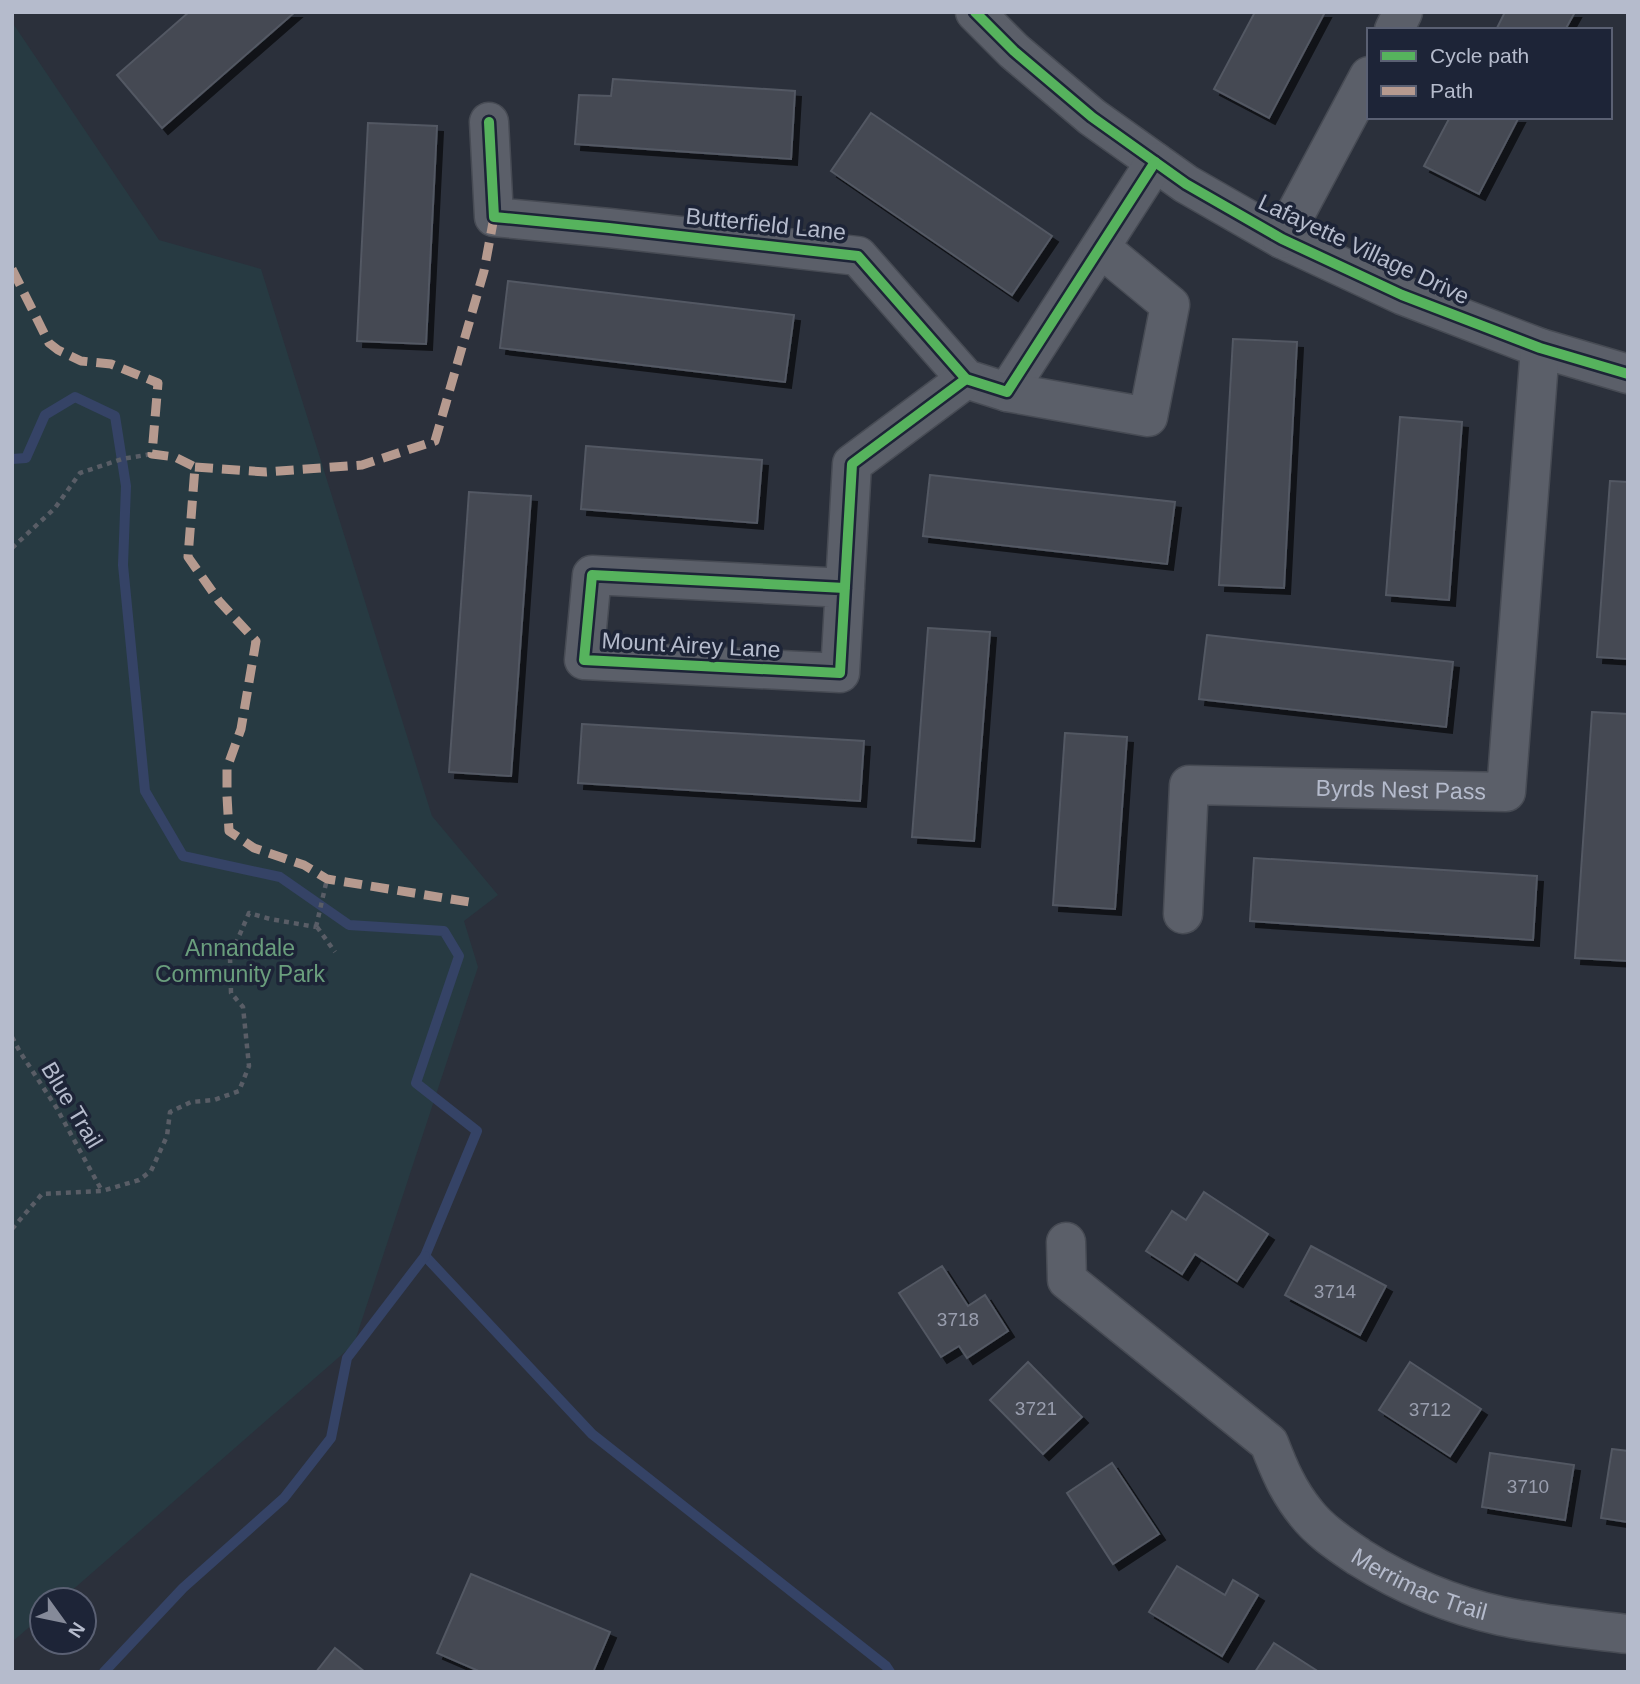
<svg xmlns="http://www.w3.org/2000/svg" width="1640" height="1684" font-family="Arial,sans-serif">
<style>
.green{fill:#273a42}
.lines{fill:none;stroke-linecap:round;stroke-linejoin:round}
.stream{stroke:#354366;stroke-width:10}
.building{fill:#444852;stroke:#535863;stroke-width:2;filter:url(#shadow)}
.minor-casing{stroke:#474b54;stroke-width:41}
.path{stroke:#595d66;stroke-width:4.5;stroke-dasharray:5 5;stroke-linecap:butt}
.minor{stroke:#5b5f69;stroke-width:38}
.quiet{stroke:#b69a8f;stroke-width:9;stroke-dasharray:18 9;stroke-linecap:butt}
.cycleway-casing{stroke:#1d2437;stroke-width:15}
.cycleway{stroke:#56b35d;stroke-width:10}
.labels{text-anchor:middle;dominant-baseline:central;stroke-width:7;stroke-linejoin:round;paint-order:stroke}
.number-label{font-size:19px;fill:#999eae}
.street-label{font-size:23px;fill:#b5bbcc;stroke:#1d2437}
.park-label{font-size:23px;fill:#6a9e7d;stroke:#1d2437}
</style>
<defs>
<filter id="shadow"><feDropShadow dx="6" dy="6" stdDeviation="0" flood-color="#0009"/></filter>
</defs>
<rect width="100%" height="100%" fill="#2b303b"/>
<!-- green -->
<polygon class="green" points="12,22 159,240 261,269 432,816 498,895 464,921 478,967 354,1344 61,1600 42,1600 42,1616 12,1642"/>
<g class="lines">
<!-- stream -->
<g class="stream">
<polyline points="12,459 26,458 45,415 75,397 115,416 126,486 123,565 145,791 183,856 280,877 349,925 444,931 459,956 416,1083 477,1131 425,1256 592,1434 886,1666 890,1672"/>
<polyline points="104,1672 183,1588 284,1498 331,1438 347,1358 425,1256"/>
</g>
</g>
<!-- building -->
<g class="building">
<polygon points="189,12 295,12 162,128 117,75"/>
<polygon points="1255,12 1325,12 1269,118 1214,89"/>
<polygon points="1505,12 1575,12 1565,30 1496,30"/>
<polygon points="613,79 795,91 791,159 575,144 579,95 611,96"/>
<polygon points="871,113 1052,236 1012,295 831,171"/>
<polygon points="1450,117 1519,117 1479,194 1424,166"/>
<polygon points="368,123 437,126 426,344 357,341"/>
<polygon points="508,281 794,315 785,382 500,348"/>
<polygon points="1233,339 1297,342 1284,588 1219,585"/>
<polygon points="1400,417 1462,422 1449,600 1386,595"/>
<polygon points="586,446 762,460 757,523 581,509"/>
<polygon points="930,475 1175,502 1167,564 923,536"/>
<polygon points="1610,481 1628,482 1628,659 1597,657"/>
<polygon points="469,492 531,496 511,776 449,772"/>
<polygon points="928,628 990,632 974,841 912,837"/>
<polygon points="1207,635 1453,662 1446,727 1199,699"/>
<polygon points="1592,712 1628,714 1628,961 1575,958"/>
<polygon points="582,724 864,741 860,801 578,783"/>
<polygon points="1065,733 1127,737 1115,909 1053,905"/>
<polygon points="1254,858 1537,876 1533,940 1250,921"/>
<polygon points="1204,1192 1268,1234 1237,1281 1195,1254 1182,1274 1146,1251 1172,1211 1186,1220"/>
<polygon points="1311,1246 1386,1286 1360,1335 1285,1295"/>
<polygon points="942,1266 968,1306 985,1295 1008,1331 967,1358 959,1346 941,1357 899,1293"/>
<polygon points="1028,1362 1082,1417 1043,1454 990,1400"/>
<polygon points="1410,1362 1481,1409 1450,1456 1379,1410"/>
<polygon points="1612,1449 1628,1451 1628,1522 1601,1518"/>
<polygon points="1490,1453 1574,1465 1565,1520 1482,1507"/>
<polygon points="1112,1463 1159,1534 1113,1564 1067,1493"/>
<polygon points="1177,1566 1225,1595 1233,1580 1258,1595 1222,1656 1149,1612"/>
<polygon points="471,1574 610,1632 593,1672 481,1672 437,1653"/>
<polygon points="1274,1643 1319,1672 1255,1672"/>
<polygon points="335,1648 365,1672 316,1672"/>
</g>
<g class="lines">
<defs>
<g id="minor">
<polyline points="975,12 1014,51 1092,117 1186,184 1282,239 1402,295 1540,348 1628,374"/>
<polyline points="1394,30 1403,12"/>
<polyline points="489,122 494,217 609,228 858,256 966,379 1007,392 1155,162"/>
<polyline points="1282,239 1369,76"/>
<polyline points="1007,392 1148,417 1170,305 1101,248"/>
<polyline points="845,588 592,575 584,660 840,673 852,464 966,379"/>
<path id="s1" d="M1183,914L1189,785L1506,792L1540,348"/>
<path id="s2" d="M1066,1242L1067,1280L1269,1443C1279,1469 1288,1491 1306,1513C1320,1531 1340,1544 1359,1557C1402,1584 1451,1605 1501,1616C1542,1625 1586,1629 1628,1634"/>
</g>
</defs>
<!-- minor casing -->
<use href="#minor" class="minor-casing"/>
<!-- path -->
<g class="path">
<polyline points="12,548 55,508 80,473 122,459 152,454"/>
<polyline points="316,927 327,879"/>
<polyline points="317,927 335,952"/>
<polyline points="12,1037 20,1052 56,1107 102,1191"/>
<polyline points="12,1229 42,1194 102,1191 139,1180 151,1171 167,1136 170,1112 191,1102 214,1100 239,1091 249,1066 243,1007 231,993 230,957 249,913 270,919 316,927"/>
</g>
<!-- minor -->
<use href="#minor" class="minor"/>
<!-- quiet -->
<g class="quiet">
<polyline points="12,269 49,343 58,350 81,361 111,364 158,383 152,454 175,457 195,467 188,557 219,601 256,641 241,729 227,768 227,796 229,831 254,848 304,865 327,879 469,902"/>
<polyline points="195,467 266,472 362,465 435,441 484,271 494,217"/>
</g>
<defs>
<g id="cycleway">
<polyline points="975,12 1014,51 1092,117 1186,184 1282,239 1402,295 1540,348 1628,374"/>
<polyline points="489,122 494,217 609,228 858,256 966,379 1007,392 1155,162"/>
<polyline points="845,588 592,575 584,660 840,673 852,464 966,379"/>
</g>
</defs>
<!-- cycleway casing -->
<use href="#cycleway" class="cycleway-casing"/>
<!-- cycleway -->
<use href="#cycleway" class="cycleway"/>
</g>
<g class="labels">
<!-- number labels -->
<g class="number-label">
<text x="1335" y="1291">3714</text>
<text x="958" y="1319">3718</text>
<text x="1036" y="1408">3721</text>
<text x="1430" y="1409">3712</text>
<text x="1528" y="1486">3710</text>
</g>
<!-- street labels -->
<g class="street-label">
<text transform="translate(766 224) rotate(6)">Butterfield Lane</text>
<text transform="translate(1364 249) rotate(25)">Lafayette Village Drive</text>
<text transform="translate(691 645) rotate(3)">Mount Airey Lane</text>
<text stroke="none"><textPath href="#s1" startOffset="341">Byrds Nest Pass</textPath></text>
<text transform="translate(72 1105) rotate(59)">Blue Trail</text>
<text stroke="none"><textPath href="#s2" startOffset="513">Merrimac Trail</textPath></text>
</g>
<!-- park labels -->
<g class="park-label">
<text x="240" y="948">Annandale<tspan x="240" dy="26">Community Park</tspan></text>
</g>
</g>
<!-- border -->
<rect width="1640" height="1684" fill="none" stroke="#b5bbcc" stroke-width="28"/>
<!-- legend -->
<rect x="1367" y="28" width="245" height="91" fill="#1d2437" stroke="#5a6073" stroke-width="2"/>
<rect x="1381" y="51" width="35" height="10" fill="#56b35d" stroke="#5a6073" stroke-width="2"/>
<text x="1430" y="63" font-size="21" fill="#b5bbcc">Cycle path</text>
<rect x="1381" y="86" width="35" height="10" fill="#b69a8f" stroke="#5a6073" stroke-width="2"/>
<text x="1430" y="98" font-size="21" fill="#b5bbcc">Path</text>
<!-- north arrow -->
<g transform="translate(63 1621) rotate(123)"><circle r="33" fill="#1d2437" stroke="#5a6073" stroke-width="2"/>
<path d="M0-5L12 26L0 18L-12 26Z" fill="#858a99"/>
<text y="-10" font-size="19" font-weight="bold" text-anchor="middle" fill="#b5bbcc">N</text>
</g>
</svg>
